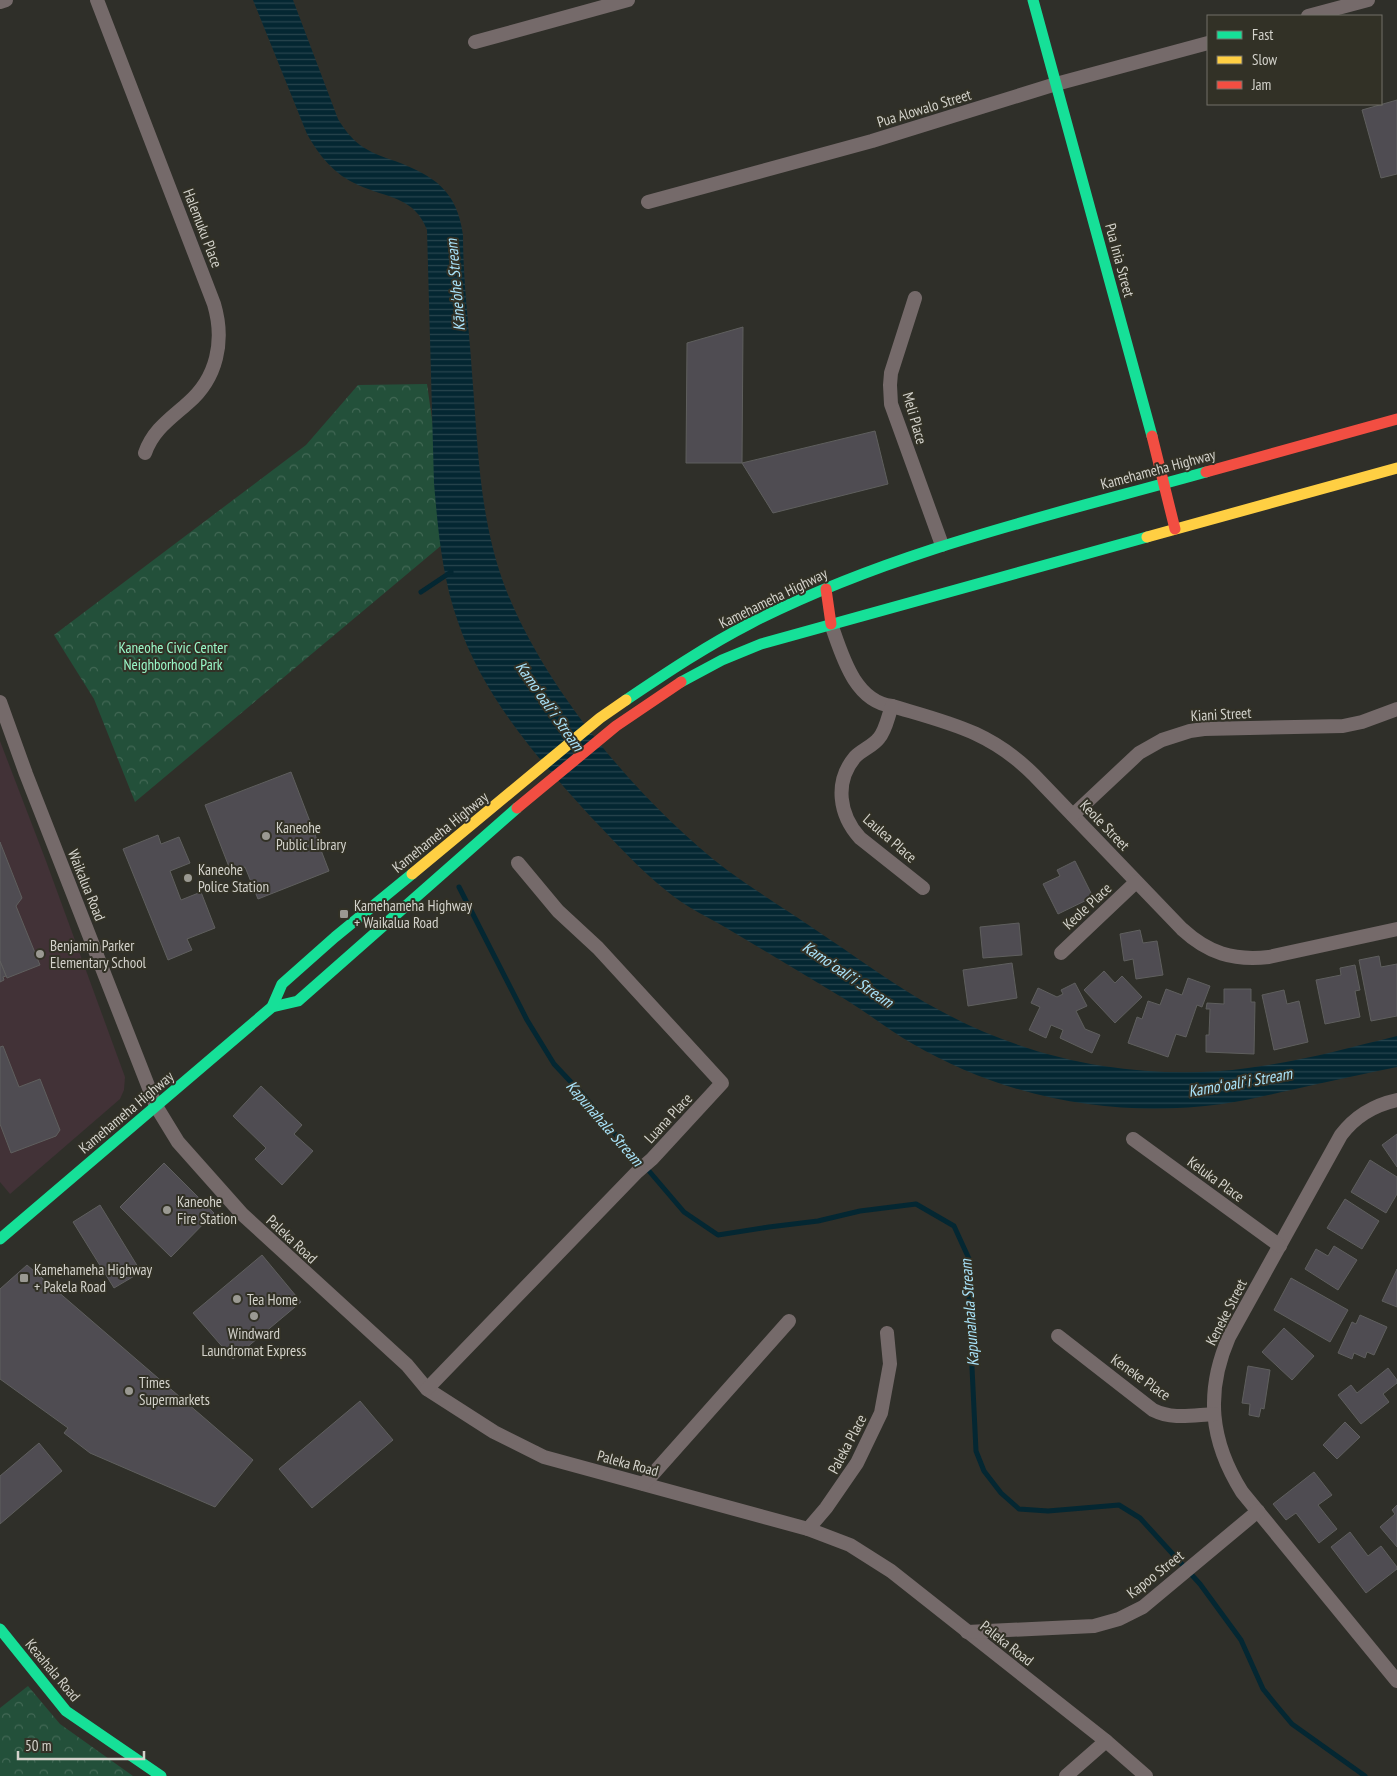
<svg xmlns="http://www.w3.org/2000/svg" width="1397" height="1776" font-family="'PT Sans Narrow',sans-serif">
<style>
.education{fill:#423237}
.park{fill:url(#park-crowns)}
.water{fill:url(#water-rules)}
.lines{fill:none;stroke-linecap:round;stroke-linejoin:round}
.stream{stroke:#042732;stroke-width:5}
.building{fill:#4f4c52;stroke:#5f5f5e}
.street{stroke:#756a6a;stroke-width:14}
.fast{stroke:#16e098;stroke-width:11}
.slow{stroke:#ffcf43;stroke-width:11}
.jam{stroke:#f24e42;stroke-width:11}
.poi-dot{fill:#9a9992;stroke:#323126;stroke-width:2}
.labels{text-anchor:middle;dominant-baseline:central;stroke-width:4;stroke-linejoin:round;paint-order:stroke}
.street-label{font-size:15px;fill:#d3d2cb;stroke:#323126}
.park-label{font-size:15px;fill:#9af8c8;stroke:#323126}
.poi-label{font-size:15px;fill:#d3d2cb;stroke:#323126;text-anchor:start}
.water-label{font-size:16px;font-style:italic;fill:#a9e3fa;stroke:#323126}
</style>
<defs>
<pattern id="park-crowns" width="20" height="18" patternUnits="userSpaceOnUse" patternTransform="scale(1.25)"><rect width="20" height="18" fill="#23503a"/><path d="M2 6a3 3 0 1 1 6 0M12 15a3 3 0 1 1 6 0" fill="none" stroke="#426855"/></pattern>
<pattern id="water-rules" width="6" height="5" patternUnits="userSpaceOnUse" patternTransform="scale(1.25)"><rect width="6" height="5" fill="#042732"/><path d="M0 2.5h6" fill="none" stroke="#28454e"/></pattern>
</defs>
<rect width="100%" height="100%" fill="#2f2f29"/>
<!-- education -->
<polygon class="education" points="0,741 46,861 125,1077 124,1090 120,1099 10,1194 0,1182"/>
<!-- park -->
<g class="park">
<polygon points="427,384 449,539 135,802 94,699 54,635 306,445 358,385"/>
<polygon points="28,1686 60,1724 133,1776 0,1776 0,1708"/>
</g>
<!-- water -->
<path class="water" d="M253,0H293L338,119C344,129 351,138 360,145C371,153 383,157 395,161C435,176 457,191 463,235C463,281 469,327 472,373C478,446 479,518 505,587C544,689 641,804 727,870C760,894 796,916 829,939C865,963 901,990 939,1010C990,1038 1046,1057 1103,1066C1151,1073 1200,1075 1248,1068C1298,1062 1348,1048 1397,1036V1067C1362,1074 1326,1082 1291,1090C1268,1095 1245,1101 1222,1104C1177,1110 1132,1110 1088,1104C1027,1096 966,1075 913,1044C887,1029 864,1010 838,995C801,973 765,951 728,929C708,917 686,907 668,892C640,870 615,842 590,816C538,759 483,696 458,622C442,577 438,530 434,483L427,230C415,197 387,198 358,185C335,175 319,156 307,134Z"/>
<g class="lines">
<!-- stream -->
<g class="stream">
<polyline points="421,592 451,572"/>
<polyline points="459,887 527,1020 554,1064 585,1097 628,1150 649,1171 684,1212 718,1235 769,1227 818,1221 860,1211 916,1204 954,1226 970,1261 969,1305 976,1451 984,1471 1001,1493 1019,1509 1048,1511 1119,1505 1140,1518 1200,1584 1241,1640 1263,1689 1276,1705 1292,1724 1365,1776"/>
</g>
</g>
<!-- building -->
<g class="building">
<polygon points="1397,100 1397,174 1381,178 1362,110"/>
<polygon points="743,327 742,463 686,463 687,343"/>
<polygon points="875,431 888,484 773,513 742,463"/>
<polygon points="291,772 329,871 258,899 245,867 231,872 205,805"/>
<polygon points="158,835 161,844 179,837 190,863 170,871 181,900 201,892 215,928 187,939 192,950 168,960 123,849"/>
<polygon points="0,842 22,898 16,906 40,965 7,978 0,961"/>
<polygon points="1075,861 1093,897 1058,914 1043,884 1060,876 1057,870"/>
<polygon points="1019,923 1022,955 983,958 980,927"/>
<polygon points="1140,930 1143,943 1157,941 1163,975 1136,979 1133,959 1124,961 1120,934"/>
<polygon points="1379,956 1381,967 1397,964 1397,1016 1371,1021 1359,960"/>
<polygon points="0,961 6,976 3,977 4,980 0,982"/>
<polygon points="1012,963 1017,998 968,1006 963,970"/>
<polygon points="1355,965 1360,990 1355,991 1360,1017 1325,1024 1316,980 1341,975 1340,968"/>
<polygon points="1104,971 1115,983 1122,976 1142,997 1115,1023 1084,990"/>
<polygon points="1188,978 1210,986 1202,1007 1197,1005 1186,1037 1176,1034 1168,1057 1128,1043 1137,1017 1142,1019 1148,1001 1160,1005 1166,989 1182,995"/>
<polygon points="1075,983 1087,1006 1076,1011 1085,1029 1100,1035 1092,1053 1060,1038 1063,1030 1051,1025 1046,1038 1029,1030 1040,1007 1031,1003 1038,988 1057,997 1063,994 1061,990"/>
<polygon points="1224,989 1251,989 1251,1002 1255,1002 1254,1054 1206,1052 1206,1035 1209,1035 1210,1009 1206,1009 1207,1003 1224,1004"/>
<polygon points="1284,990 1287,1004 1299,1001 1308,1042 1274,1050 1262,995"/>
<polygon points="3,1046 19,1087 40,1079 60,1130 56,1136 11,1153 0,1124 0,1047"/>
<polygon points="261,1086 302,1125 294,1134 313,1151 282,1185 255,1159 266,1148 233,1116"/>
<polygon points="1397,1134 1397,1167 1382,1145"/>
<polygon points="1370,1160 1397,1177 1397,1194 1386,1213 1351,1192"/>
<polygon points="164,1163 214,1213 171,1257 120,1207"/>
<polygon points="1345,1199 1379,1221 1362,1249 1327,1228"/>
<polygon points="100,1205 141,1272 114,1288 73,1222"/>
<polygon points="1334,1246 1357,1260 1338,1290 1305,1269 1316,1249 1328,1256"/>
<polygon points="262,1255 301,1302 233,1359 193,1313"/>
<polygon points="27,1265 253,1460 215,1507 90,1453 64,1433 68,1428 0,1379 0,1289"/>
<polygon points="1397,1269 1397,1307 1382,1301"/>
<polygon points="1291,1278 1348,1310 1330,1342 1274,1310"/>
<polygon points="1360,1315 1387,1327 1374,1355 1367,1352 1365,1358 1354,1353 1352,1359 1338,1353 1352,1322 1356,1324"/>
<polygon points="1284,1328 1314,1356 1292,1380 1262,1352"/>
<polygon points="1248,1366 1270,1370 1264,1409 1261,1408 1259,1417 1249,1415 1250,1404 1242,1403"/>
<polygon points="1388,1368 1397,1380 1397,1383 1383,1394 1389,1402 1361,1424 1338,1395 1351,1385 1357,1393"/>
<polygon points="360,1401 393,1440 312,1508 279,1469"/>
<polygon points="1345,1422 1360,1437 1337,1459 1323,1445"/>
<polygon points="39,1443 62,1471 0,1524 0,1476"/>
<polygon points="1314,1472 1332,1495 1318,1505 1337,1529 1319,1543 1296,1513 1286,1520 1273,1504"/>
<polygon points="1397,1505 1397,1547 1380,1527 1395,1514 1392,1510"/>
<polygon points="1350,1532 1368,1556 1381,1546 1397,1567 1397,1569 1366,1593 1331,1547"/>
</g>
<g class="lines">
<!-- street -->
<g class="street">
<path d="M97,0L214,304C225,341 217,378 188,403C170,419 153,430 145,453"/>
<polyline points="0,2 6,0"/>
<polyline points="1308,16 1368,0"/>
<polyline points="475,42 628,0"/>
<polyline points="648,202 872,141 1056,84 1208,43"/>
<polyline points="915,298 891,373 890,385 891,404 942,545"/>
<path d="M831,624C842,655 854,701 892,706C949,723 990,731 1034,775L1182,929C1208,953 1233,961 1269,957L1397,929"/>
<polyline points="0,702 26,774 156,1106 178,1142 242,1214 407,1365 427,1389 494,1432 544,1457 808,1529 850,1545 891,1571 1106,1741 1146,1776"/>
<path d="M892,706C888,716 886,730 879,738C873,746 862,750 855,757C834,782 839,815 860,838L923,888"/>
<polyline points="1073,815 1139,753 1162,740 1190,731 1204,729 1343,726 1362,722 1397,709"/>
<polyline points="1061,953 1136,882"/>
<path d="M1397,1100C1374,1105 1356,1115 1341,1135L1229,1337C1205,1392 1210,1441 1242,1492L1397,1681"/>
<polyline points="1133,1139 1280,1246"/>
<path d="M1058,1336L1153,1410C1173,1420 1193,1415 1214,1414"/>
<polyline points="427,1389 637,1172 652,1159 722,1083 598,948 558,911 518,863"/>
<polyline points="644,1484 789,1321"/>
<polyline points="808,1529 826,1508 857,1463 881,1413 890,1364 887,1333"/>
<polyline points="967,1632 1094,1626 1119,1619 1143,1607 1258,1511"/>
<polyline points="1066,1776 1106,1741"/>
</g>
<!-- fast -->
<g class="fast">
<polyline points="1033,0 1152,436"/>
<polyline points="681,682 722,660 761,644 1147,537"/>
<path d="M626,700C666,673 708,645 751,623C894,550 1052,515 1206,472"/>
<polyline points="272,1007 298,1001 517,808"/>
<polyline points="0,1239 272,1007 282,984 335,937 412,874"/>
<polyline points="0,1629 66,1711 161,1776"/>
</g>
<!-- slow -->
<g class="slow">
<polyline points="1147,537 1397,468"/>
<polyline points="412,874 600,718 626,700"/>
</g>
<!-- jam -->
<g class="jam">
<polyline points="1152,436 1175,529"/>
<polyline points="1206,472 1397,419"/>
<polyline points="826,589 831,624"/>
<polyline points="517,808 616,726 681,682"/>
</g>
</g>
<!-- markers -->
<g class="poi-dot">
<circle cx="266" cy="836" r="5"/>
<circle cx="188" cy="878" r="5"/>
<rect x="339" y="909" width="10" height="10" rx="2.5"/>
<circle cx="40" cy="954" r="5"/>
<circle cx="167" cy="1210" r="5"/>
<rect x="19" y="1273" width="10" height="10" rx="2.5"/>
<circle cx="237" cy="1299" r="5"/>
<circle cx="254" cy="1316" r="5"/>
<circle cx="129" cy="1391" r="5"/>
</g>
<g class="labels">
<!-- street labels -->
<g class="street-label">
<text transform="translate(924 108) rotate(-17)">Pua Alowalo Street</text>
<text transform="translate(203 228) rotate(69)">Halemuku Place</text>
<text transform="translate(1120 260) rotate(75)">Pua Inia Street</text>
<text transform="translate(915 418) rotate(74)">Meli Place</text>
<text transform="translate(1158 469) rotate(-15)">Kamehameha Highway</text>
<text transform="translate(773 598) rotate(-26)">Kamehameha Highway</text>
<text transform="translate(1221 714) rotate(-3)">Kiani Street</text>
<text transform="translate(1105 825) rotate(46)">Keole Street</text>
<text transform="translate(440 832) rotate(-39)">Kamehameha Highway</text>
<text transform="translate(890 838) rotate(41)">Laulea Place</text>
<text transform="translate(87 885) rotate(68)">Waikalua Road</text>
<text transform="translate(1087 906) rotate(-43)">Keole Place</text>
<text transform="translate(126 1112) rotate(-40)">Kamehameha Highway</text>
<text transform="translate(668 1118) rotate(-47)">Luana Place</text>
<text transform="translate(1216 1179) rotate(36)">Keluka Place</text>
<text transform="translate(292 1239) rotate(43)">Paleka Road</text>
<text transform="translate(1226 1312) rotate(-63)">Keneke Street</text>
<text transform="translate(1141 1377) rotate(35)">Keneke Place</text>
<text transform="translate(847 1444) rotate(-62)">Paleka Place</text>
<text transform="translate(628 1463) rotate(15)">Paleka Road</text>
<text transform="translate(1155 1574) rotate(-38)">Kapoo Street</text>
<text transform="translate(1007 1643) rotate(38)">Paleka Road</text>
<text transform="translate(53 1670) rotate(50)">Keaahala Road</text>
</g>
<!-- park labels -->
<g class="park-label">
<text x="173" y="647">Kaneohe Civic Center<tspan x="173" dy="17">Neighborhood Park</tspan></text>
</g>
<!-- poi labels -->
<g class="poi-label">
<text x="276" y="827">Kaneohe<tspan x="276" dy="17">Public Library</tspan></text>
<text x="198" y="869">Kaneohe<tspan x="198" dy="17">Police Station</tspan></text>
<text x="354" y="905">Kamehameha Highway<tspan x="354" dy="17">+ Waikalua Road</tspan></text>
<text x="50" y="945">Benjamin Parker<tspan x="50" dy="17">Elementary School</tspan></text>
<text x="177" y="1201">Kaneohe<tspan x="177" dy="17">Fire Station</tspan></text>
<text x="34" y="1269">Kamehameha Highway<tspan x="34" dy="17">+ Pakela Road</tspan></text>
<text x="247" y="1299">Tea Home</text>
<text x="254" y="1333" text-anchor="middle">Windward<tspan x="254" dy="17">Laundromat Express</tspan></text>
<text x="139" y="1382">Times<tspan x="139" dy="17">Supermarkets</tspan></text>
</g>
<!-- water labels -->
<g class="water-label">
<text transform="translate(455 285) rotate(-95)">Kāne'ohe Stream</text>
<text transform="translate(550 706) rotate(55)">Kamoʻoaliʻi Stream</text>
<text transform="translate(848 974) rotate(34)">Kamoʻoaliʻi Stream</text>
<text transform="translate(1240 1082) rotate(-10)">Kamoʻoaliʻi Stream</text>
<text transform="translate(605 1123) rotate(49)">Kapunahala Stream</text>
<text transform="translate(969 1313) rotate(-94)">Kapunahala Stream</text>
</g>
</g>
<!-- legend -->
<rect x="1207" y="15" width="175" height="90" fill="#323126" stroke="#727168"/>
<rect x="1217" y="31" width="25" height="8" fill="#16e098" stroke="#727168"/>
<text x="1252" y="40" font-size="15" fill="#d3d2cb">Fast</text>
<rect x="1217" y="56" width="25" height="8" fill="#ffcf43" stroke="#727168"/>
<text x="1252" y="65" font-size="15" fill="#d3d2cb">Slow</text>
<rect x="1217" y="81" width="25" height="8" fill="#f24e42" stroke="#727168"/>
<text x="1252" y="90" font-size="15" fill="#d3d2cb">Jam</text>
<!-- scale -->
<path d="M18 1751v8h126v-8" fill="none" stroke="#d3d2cb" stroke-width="2.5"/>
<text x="25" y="1751" font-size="15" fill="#d3d2cb" stroke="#323126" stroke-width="4" paint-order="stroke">50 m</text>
</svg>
